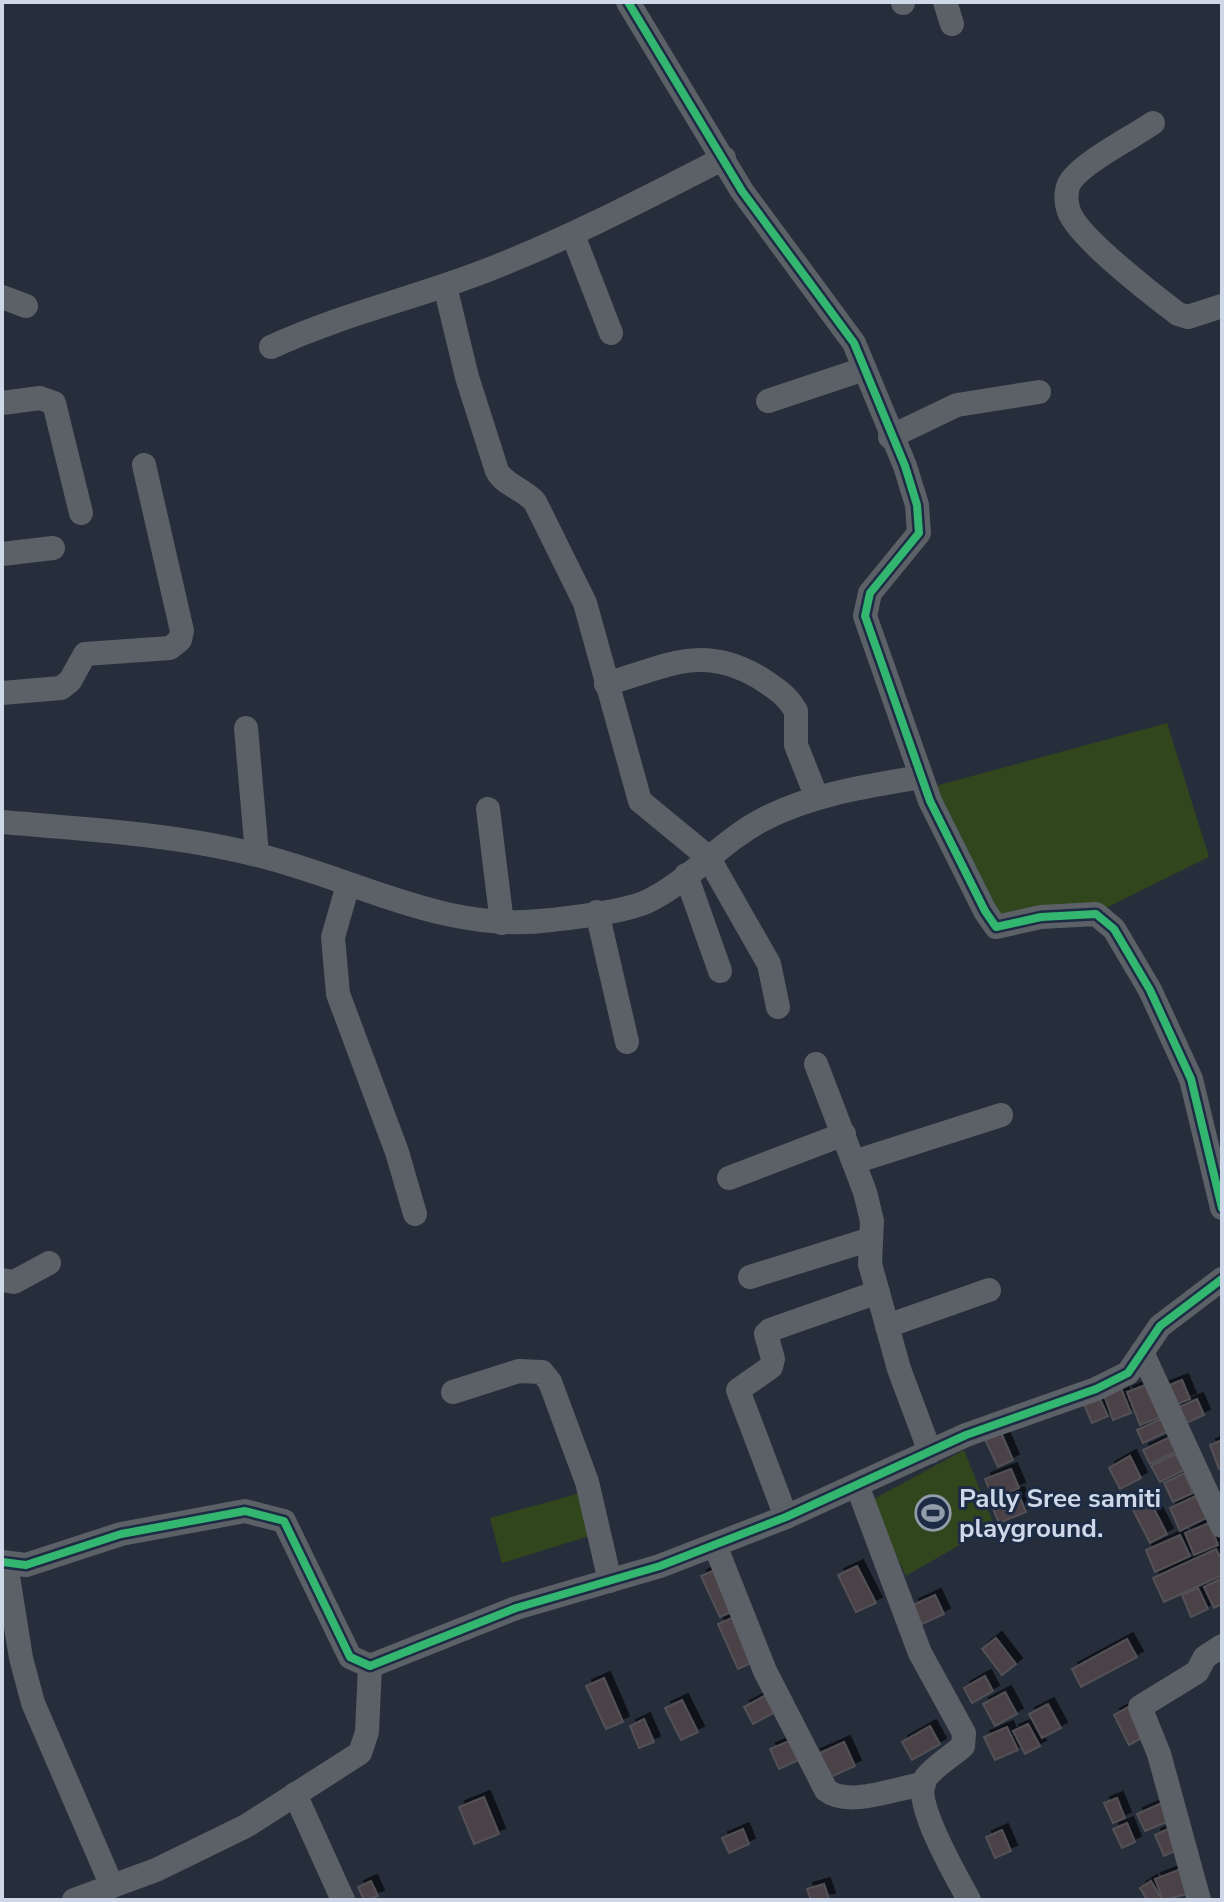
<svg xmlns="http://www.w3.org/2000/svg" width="1224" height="1902" font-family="'Nunito Sans',sans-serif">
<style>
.green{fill:#32461e}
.building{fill:#4c4246;stroke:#525156;stroke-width:2;filter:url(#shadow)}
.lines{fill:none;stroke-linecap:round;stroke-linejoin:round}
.minor{stroke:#5c6067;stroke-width:24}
.cycleway-casing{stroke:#1d2c44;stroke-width:13}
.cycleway{stroke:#33b770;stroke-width:8}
.labels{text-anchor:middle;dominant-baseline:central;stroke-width:6;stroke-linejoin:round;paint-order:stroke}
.poi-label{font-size:26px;font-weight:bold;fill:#ced8e8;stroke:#1d2c44;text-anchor:start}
</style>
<defs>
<filter id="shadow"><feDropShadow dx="6" dy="-6" stdDeviation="0" flood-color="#0009"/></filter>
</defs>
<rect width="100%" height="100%" fill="#262e3b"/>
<!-- green -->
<g class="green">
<polygon points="1167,723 1209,857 1098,912 996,927 928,788"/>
<polygon points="964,1450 994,1525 906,1576 870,1501"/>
<polygon points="584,1492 596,1534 502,1563 490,1518"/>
</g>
<!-- building -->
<g class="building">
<polygon points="1182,1380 1190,1399 1172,1406 1164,1387"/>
<polygon points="1153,1382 1166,1415 1140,1425 1127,1392"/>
<polygon points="1120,1386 1131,1413 1113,1420 1103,1392"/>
<polygon points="1097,1393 1108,1416 1092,1423 1082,1400"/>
<polygon points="1197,1399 1204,1415 1184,1424 1177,1408"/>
<polygon points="1163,1418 1169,1431 1143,1443 1137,1430"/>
<polygon points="999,1428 1013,1460 998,1467 983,1435"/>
<polygon points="1170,1437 1177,1451 1150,1464 1143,1450"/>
<polygon points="1222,1440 1222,1468 1219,1469 1210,1445"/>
<polygon points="1175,1454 1184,1470 1160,1482 1151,1466"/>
<polygon points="1130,1456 1141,1478 1120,1489 1109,1468"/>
<polygon points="1011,1469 1019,1488 993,1499 985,1479"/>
<polygon points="1184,1473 1193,1493 1173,1502 1164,1483"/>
<polygon points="1018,1493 1026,1512 999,1523 991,1504"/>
<polygon points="1200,1494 1210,1516 1180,1531 1170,1508"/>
<polygon points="1148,1497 1167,1534 1150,1543 1131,1506"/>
<polygon points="1209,1523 1218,1545 1194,1555 1185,1533"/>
<polygon points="1180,1535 1190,1556 1155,1572 1146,1550"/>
<polygon points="1216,1549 1222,1561 1222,1575 1164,1602 1153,1578"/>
<polygon points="857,1566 876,1603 856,1612 838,1575"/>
<polygon points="719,1568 737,1609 720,1617 701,1576"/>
<polygon points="1222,1578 1222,1604 1214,1608 1204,1587"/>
<polygon points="1198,1588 1208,1609 1191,1617 1182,1595"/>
<polygon points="935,1595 944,1614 922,1624 913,1605"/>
<polygon points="739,1615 758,1660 738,1669 718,1624"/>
<polygon points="996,1638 1016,1664 1002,1675 982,1649"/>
<polygon points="1127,1639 1137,1657 1081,1687 1072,1669"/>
<polygon points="985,1676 993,1691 972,1703 964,1688"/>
<polygon points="604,1678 623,1722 606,1729 586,1686"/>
<polygon points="1005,1692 1017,1714 995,1726 983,1704"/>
<polygon points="770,1693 779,1710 753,1724 744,1707"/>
<polygon points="682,1700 698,1732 681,1740 665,1708"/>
<polygon points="1048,1704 1061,1728 1042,1738 1029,1714"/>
<polygon points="1134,1704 1149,1734 1129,1745 1114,1715"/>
<polygon points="644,1719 654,1742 639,1748 630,1726"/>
<polygon points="1028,1724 1040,1746 1025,1754 1013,1731"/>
<polygon points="930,1726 940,1744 912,1760 902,1742"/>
<polygon points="1007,1727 1018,1750 995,1760 984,1737"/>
<polygon points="794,1739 803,1758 779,1769 770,1749"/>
<polygon points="844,1742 855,1766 826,1779 815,1755"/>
<polygon points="484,1797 499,1834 474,1844 459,1807"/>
<polygon points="1117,1798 1125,1818 1113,1823 1104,1803"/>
<polygon points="1164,1802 1172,1820 1145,1831 1137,1814"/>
<polygon points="1127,1823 1135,1842 1122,1848 1113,1829"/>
<polygon points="1172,1827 1181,1848 1164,1856 1155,1835"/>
<polygon points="743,1829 749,1844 729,1853 722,1838"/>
<polygon points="1002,1830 1011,1851 995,1858 986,1837"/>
<polygon points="1181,1869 1191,1893 1163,1900 1155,1879"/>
<polygon points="371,1881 378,1896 364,1900 358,1887"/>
<polygon points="1151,1881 1161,1898 1158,1900 1147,1900 1140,1888"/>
<polygon points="824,1884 829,1899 811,1900 807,1889"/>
</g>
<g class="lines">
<!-- minor -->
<g class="minor">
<polyline points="628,2 742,191 854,343 905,466 917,505 919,533 870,593 865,616 930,801 985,911 996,927 1041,917 1096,914 1114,929 1150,990 1191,1079 1222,1208"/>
<polyline points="903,2 903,3"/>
<polyline points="945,2 952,24"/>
<path d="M1153,123C1133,137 1079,164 1069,184C1065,193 1066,205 1070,214C1082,240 1153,295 1178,314L1188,317L1222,306"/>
<polyline points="573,235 611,333"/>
<path d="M445,286L467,377L497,471C504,485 524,489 535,502L585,603L640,801L708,857L769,964L778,1007"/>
<polyline points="2,297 26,306"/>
<path d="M271,347C340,315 415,298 485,271C568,239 646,198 724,158"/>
<polyline points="768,401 864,369"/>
<polyline points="2,403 40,398 54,403 81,513"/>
<polyline points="890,437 957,405 1039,392"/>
<polyline points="2,554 53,548"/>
<path d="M606,684C666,667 701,643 760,678C775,688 787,695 796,711V745L817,798"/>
<polyline points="2,693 61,688 70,681 85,654 170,648 180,640 182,631 144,465"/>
<polyline points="246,728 257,854"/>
<polyline points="488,809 502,923"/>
<path d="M2,822C85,829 172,834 253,854C355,878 443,934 551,920C577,917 623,912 646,902C689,882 721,841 764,819C812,794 869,786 921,777"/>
<polyline points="686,875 720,971"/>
<polyline points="348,885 333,937 338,994 397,1152 415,1214"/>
<polyline points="597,912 627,1042"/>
<polyline points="816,1064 865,1192 872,1221 870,1264 899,1369 930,1452"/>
<polyline points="854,1162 1001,1115"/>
<polyline points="729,1178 844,1134"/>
<polyline points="750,1277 871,1239"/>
<polyline points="2,1280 14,1282 49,1263"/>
<polyline points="887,1326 989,1290"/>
<polyline points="1142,1352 1222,1526"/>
<polyline points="453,1392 519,1371 542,1372 550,1382 587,1482 610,1581"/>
<path d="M857,1485L920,1653L964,1733L963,1746C952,1756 933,1767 925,1779C912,1802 957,1877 969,1900"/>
<polyline points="786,1517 738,1390 771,1367 773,1359 766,1334 770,1330 878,1292"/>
<path d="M715,1545L765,1671L826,1790C849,1808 895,1788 924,1784"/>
<polyline points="2,1562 26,1565 121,1534 245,1511 284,1521 350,1657 370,1666 516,1608 660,1566 786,1517 966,1435 1096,1389 1128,1373 1160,1326 1222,1279"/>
<polyline points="6,1564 21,1658 33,1703 112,1886"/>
<polyline points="295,1794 343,1900"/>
<polyline points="74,1900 156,1870 246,1826 360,1753 367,1732 370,1666"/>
<polyline points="1199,1900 1159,1754 1140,1707 1197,1672 1205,1657 1222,1646"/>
</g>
<defs>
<g id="cycleway">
<polyline points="628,2 742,191 854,343 905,466 917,505 919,533 870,593 865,616 930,801 985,911 996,927 1041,917 1096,914 1114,929 1150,990 1191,1079 1222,1208"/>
<polyline points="2,1562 26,1565 121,1534 245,1511 284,1521 350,1657 370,1666 516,1608 660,1566 786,1517 966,1435 1096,1389 1128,1373 1160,1326 1222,1279"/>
</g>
</defs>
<!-- cycleway casing -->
<use href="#cycleway" class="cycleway-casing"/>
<!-- cycleway -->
<use href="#cycleway" class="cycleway"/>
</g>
<!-- icons -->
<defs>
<symbol id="stadium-ring" viewBox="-11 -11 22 22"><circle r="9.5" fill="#1d2c44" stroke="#939cab" stroke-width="1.5"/><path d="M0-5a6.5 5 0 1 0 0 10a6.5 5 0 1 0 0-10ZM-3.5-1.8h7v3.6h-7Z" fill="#939cab"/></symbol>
</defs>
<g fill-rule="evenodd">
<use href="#stadium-ring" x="913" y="1493" width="40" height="40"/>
</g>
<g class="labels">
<!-- poi labels -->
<g class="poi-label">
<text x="959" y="1498">Pally Sree samiti<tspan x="959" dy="30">playground.</tspan></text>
</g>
</g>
<!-- border -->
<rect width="1224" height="1902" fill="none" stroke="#ced8e8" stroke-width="8"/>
</svg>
